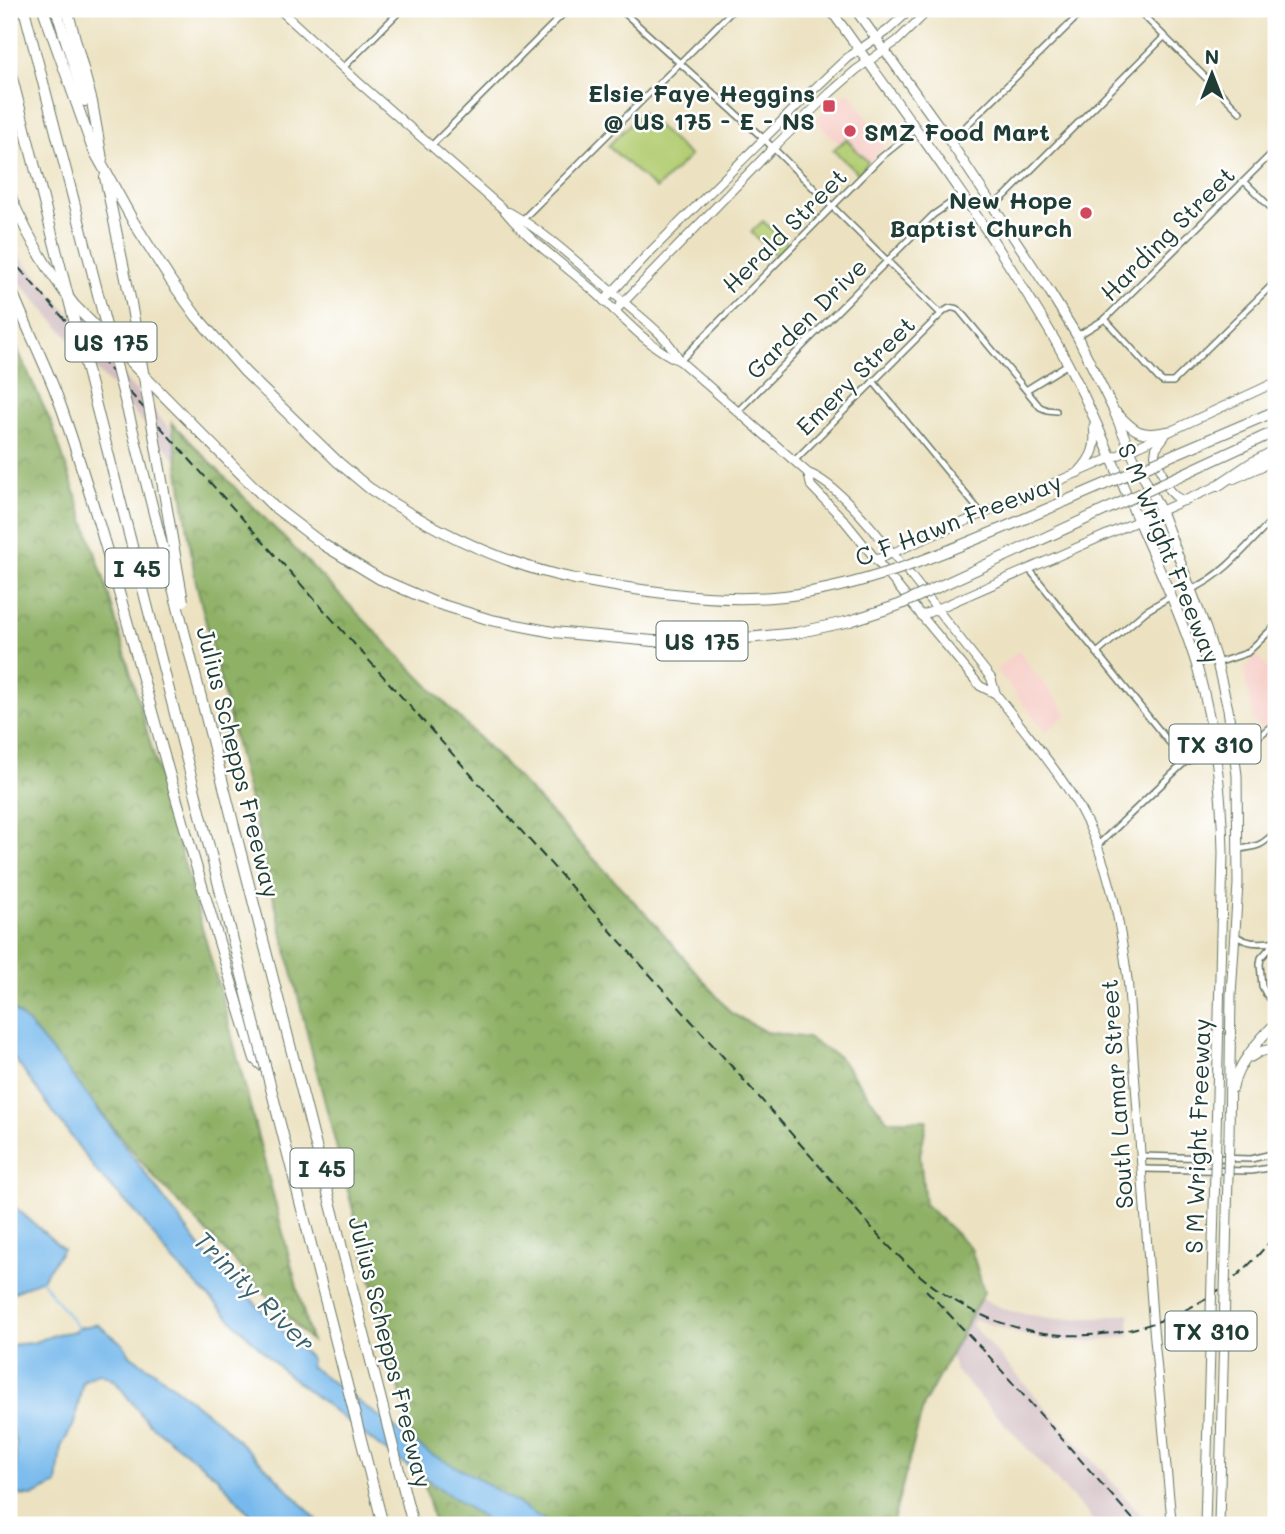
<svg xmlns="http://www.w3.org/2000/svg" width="1285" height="1534" font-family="Mali,sans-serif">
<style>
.built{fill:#f7d0ca}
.industrial{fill:#d2bec2}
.grass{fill:#b4ce74;stroke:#6a8654;stroke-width:2}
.forest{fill:url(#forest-crowns);stroke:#57774d;stroke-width:2}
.water{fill:#77b9ec;stroke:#4b7b90;stroke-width:2}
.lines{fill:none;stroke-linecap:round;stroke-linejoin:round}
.stream{stroke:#77b9ec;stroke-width:2}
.street-casing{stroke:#677765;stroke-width:8}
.secondary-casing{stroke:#677765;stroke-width:10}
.primary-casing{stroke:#677765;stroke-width:11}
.highway-casing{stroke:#677765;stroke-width:12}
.street{stroke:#fff;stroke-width:5}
.secondary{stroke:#fff;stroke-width:8}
.primary{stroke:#fff;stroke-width:9}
.highway{stroke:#fff;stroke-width:10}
.rail{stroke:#1f3d34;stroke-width:2;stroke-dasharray:10 5;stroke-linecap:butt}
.primary-bridge-casing{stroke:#677765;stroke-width:11;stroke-linecap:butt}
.highway-bridge-casing{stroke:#677765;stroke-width:12;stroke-linecap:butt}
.primary-bridge{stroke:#fff;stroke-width:9}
.highway-bridge{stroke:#fff;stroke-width:10}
.poi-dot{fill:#d1495b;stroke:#fff;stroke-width:2.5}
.labels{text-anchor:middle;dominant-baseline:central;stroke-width:5;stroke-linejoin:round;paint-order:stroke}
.shield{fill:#fff;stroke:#627771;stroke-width:2}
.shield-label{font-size:23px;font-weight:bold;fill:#1f3d34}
.poi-label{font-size:24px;font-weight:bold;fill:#1f3d34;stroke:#fff;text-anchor:end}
.street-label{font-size:24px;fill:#1f3d34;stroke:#fff}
.water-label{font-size:26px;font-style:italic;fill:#39626b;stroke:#fff}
</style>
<defs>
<pattern id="forest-crowns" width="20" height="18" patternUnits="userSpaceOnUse" patternTransform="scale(1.75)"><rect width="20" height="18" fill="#8fb166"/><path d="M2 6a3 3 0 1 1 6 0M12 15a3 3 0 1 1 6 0" fill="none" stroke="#749155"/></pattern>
</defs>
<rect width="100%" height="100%" fill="#fff"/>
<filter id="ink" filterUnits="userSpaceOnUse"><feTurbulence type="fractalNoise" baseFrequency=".0143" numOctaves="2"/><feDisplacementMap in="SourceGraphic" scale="14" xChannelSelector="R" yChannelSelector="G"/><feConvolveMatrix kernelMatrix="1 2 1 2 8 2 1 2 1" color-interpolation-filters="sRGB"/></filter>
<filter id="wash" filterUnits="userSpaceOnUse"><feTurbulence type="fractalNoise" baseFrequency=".00686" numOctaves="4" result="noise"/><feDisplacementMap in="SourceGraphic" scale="28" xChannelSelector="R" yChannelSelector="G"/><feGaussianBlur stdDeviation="1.57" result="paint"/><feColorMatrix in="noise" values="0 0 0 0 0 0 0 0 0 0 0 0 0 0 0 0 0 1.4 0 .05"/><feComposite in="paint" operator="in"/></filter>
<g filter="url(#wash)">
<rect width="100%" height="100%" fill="#ece2c1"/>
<!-- built -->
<g class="built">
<polygon points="850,92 885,146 868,162 846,140 839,144 815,121 839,96"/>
<polygon points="1018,651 1068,714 1045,732 996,669"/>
<polygon points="1256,655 1273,672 1268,678 1276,686 1276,715 1261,730 1253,720 1244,670"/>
</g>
<!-- industrial -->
<polygon class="industrial" points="9,244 128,382 883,1223 947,1284 1009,1311 1056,1319 1098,1318 1129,1313 1130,1336 1086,1342 1045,1340 1011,1332 975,1319 972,1325 1150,1525 1098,1525 956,1371 929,1303 222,512 18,280 9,279"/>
<!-- grass -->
<g class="grass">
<polygon points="642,112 690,156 656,189 608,146"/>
<polygon points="846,139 868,162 859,174 833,150"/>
<polygon points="763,221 788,244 776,256 751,232"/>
</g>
<!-- forest -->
<g class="forest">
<polygon points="9,324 13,340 53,427 105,582 223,1002 311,1341 154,1177 28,1023 9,1014"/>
<polygon points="172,423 518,778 656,925 731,1013 766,1032 807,1038 839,1057 887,1120 927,1120 920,1155 925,1204 971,1248 984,1292 924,1404 892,1525 435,1525 311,1049 195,578"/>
</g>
<!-- water -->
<g class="water">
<polygon points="9,1006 28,1023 79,1084 203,1251 311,1359 310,1366 429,1453 474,1476 552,1525 493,1525 380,1447 282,1370 173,1261 137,1214 97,1172 9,1051"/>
<polygon points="9,1202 63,1249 42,1279 9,1295"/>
<polygon points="97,1324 123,1344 131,1356 154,1371 220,1423 270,1471 322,1525 260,1525 216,1476 148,1423 115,1381 99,1373 83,1381 74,1424 61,1447 57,1484 32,1496 16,1495 16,1443 9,1422 9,1345 32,1343 57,1334 76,1331 78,1328"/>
</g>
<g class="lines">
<!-- stream -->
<polyline class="stream" points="40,1279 78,1328"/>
</g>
</g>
<g filter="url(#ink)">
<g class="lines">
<defs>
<g id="street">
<polyline points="620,9 764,139 941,314"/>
<polyline points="1137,9 1240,112"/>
<polyline points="1268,9 1276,18"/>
<polyline points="343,68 402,9"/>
<polyline points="949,140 964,128 1085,9"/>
<polyline points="431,146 568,9"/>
<polyline points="1244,181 1276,213"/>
<polyline points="992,206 1005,196 1165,36"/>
<polyline points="521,221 734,9"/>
<polyline points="1105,319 1159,379 1163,382 1173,382 1276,281"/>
<polyline points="1077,336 1105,319 1276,149"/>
<polyline points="680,361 879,159 916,129"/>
<polyline points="873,381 982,514"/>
<polyline points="1026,390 1068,364"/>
<polyline points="738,411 933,215 962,195"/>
<path d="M794,461L941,314C947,309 951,305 959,310L1040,407L1047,410L1056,411"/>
<polyline points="1029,569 1185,762"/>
<path d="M1192,589C1223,577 1252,540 1276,516"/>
<polyline points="1097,653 1146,611 1171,596"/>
<polyline points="1217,663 1247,653 1276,625"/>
<polyline points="1098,845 1185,762 1207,754 1251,743 1276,722"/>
<path d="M1238,849C1258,847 1263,845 1276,831"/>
<path d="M1234,934C1245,944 1262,944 1276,941"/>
<polyline points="1276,941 1261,958 1260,964 1262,986 1266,994 1276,1006"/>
<polyline points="1141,1156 1251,1159 1276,1153"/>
<polyline points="1142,1169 1251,1171 1269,1168 1276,1165"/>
</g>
<g id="secondary">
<path d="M279,9L357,81L503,209C529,241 565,265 596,293C622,316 647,347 680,361L808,473C843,487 883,542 907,571C935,607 963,642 991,678L996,694L980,686L921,615L843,519L811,486L808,473"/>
<path d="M509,212C550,235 584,269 620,299C641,318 667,335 680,361"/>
<polyline points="604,301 647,255 810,93 847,58 888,30 911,9"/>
<polyline points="615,311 773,148 830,93 856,70 897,41 930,9"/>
<polyline points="1165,436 1156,448 1155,455 1169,490 1175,496 1184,501"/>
<polyline points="1234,479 1276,460"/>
<polyline points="876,560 1130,450 1276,382"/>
<polyline points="921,616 1222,484"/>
<path d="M996,694C1024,731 1056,767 1079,807C1110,862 1120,922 1128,983L1153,1323L1172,1525"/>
</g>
<g id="primary">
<path d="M830,9C887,89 946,168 1000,251C1023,288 1048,325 1068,364C1095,415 1116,470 1139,523C1160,571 1183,619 1198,670C1215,730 1222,791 1223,853L1216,1137"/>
<polyline points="855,9 949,140 1050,292 1077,336 1113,409 1130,450 1161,511 1206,629 1217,663 1228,709 1237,775 1238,884 1231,995 1229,1137"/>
<path d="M1117,413C1136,433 1141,437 1170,431"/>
<path d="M1079,472C1093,457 1097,446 1094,426"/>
<polyline points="1251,1057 1259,1052 1276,1048"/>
<path d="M1233,1088C1236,1066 1260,1038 1276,1023"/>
</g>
<g id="highway">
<polyline points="24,9 91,267"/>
<polyline points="43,9 92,147 133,221 171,281 197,317 245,372 338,462 369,488 389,501"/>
<polyline points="56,9 85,101"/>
<polyline points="67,9 92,102 102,159"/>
<polyline points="105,177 131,303"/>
<path d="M9,284C26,327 48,368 63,412C101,522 131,635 162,748C191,852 223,956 255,1059L266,1069L383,1525"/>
<polyline points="1175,454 1276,411"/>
<polyline points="1179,476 1276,431"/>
<polyline points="1217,486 1250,464 1276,450"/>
<polyline points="195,674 413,1525"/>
</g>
</defs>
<!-- street casing -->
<use href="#street" class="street-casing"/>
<!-- secondary casing -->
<use href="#secondary" class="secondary-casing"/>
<!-- primary casing -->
<use href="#primary" class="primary-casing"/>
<!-- highway casing -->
<use href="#highway" class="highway-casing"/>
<!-- street -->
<use href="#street" class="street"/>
<!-- secondary -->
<use href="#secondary" class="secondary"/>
<!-- primary -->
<use href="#primary" class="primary"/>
<!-- highway -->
<use href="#highway" class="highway"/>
<!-- rail -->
<g class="rail">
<path d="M9,257C240,516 471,775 703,1034C740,1076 778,1118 815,1161C864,1218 912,1285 984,1316C1088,1361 1210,1325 1276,1233"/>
<polyline points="926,1290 987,1354 1138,1525"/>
</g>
<defs>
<g id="primary-bridge">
<polyline points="1205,1525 1216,1137"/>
<polyline points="1219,1525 1229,1137"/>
</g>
<g id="highway-bridge">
<polyline points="9,66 266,1069"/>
<path d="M9,193C26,233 47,270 74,305L273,506L324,545L380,579L436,603L491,620L553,632L653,641H716L796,633L850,621L899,605L1179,476"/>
<polyline points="91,267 195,674"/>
<polyline points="131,303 183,601"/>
<path d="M389,501C441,533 494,559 553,574C575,580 598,583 621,587C675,595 729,602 784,596C863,587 937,556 1010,525C1065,501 1120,478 1175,454"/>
</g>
</defs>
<!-- primary-bridge casing -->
<use href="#primary-bridge" class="primary-bridge-casing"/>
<!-- highway-bridge casing -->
<use href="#highway-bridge" class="highway-bridge-casing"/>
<!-- primary-bridge -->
<use href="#primary-bridge" class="primary-bridge"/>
<!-- highway-bridge -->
<use href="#highway-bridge" class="highway-bridge"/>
</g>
</g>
<!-- markers -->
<g class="poi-dot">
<rect x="822" y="99" width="14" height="14" rx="3.5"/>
<circle cx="850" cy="131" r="7"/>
<circle cx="1086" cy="213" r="7"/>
</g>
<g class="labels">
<!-- shield labels -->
<g class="shield">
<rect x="65.5" y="322.5" width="91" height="39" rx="5"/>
<rect x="105.5" y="548.5" width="63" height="39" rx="5"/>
<rect x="656.5" y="621.5" width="91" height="39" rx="5"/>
<rect x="1169.5" y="724.5" width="91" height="39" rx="5"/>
<rect x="290.5" y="1148.5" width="63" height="39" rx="5"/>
<rect x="1165.5" y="1311.5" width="91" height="39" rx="5"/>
</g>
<g class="shield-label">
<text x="111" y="342">US 175</text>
<text x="137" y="568">I 45</text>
<text x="702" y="641">US 175</text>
<text x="1215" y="744">TX 310</text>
<text x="322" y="1168">I 45</text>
<text x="1211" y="1331">TX 310</text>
</g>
<!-- poi labels -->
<g class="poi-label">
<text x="815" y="92">Elsie Faye Heggins<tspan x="815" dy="28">@ US 175 - E - NS</tspan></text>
<text x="864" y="131" text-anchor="start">SMZ Food Mart</text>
<text x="1072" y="199">New Hope<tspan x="1072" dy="28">Baptist Church</tspan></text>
</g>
<!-- street labels -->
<g class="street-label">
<text transform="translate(784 230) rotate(-45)">Herald Street</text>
<text transform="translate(1167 233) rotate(-45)">Harding Street</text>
<text transform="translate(806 318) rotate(-45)">Garden Drive</text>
<text transform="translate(855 375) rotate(-45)">Emery Street</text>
<text transform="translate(958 519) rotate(-21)">C F Hawn Freeway</text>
<text transform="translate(1170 553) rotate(68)">S M Wright Freeway</text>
<text transform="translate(239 762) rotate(76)">Julius Schepps Freeway</text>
<text transform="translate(1116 1094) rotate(-94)">South Lamar Street</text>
<text transform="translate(1197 1136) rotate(-88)">S M Wright Freeway</text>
<text transform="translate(391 1352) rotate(76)">Julius Schepps Freeway</text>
</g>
<!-- water labels -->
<g class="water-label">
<text transform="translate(255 1291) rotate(45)">Trinity River</text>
</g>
</g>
<!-- margin -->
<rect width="1285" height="1534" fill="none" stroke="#fff" stroke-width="35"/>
<!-- north arrow -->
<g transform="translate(1212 74)" stroke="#ffffff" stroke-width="5" paint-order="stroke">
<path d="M0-5L12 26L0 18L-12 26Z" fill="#1f3d34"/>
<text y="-10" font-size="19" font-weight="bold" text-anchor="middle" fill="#1f3d34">N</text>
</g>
</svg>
